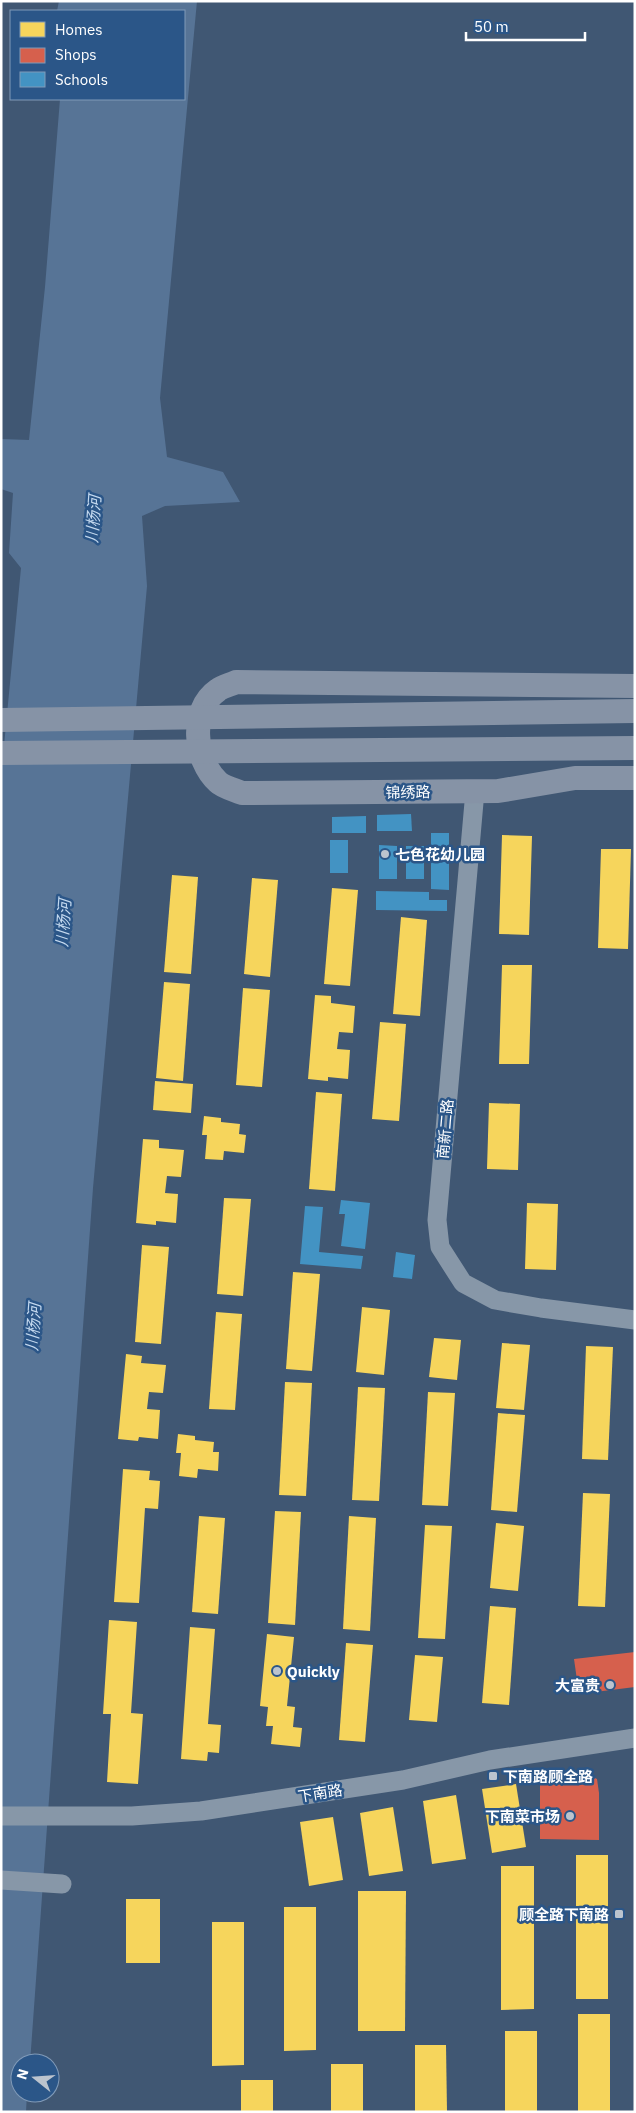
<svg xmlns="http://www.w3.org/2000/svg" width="636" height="2113" font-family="'IBM Plex Sans','Noto Sans SC',sans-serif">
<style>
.water{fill:#577496}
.homes{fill:#f6d55c}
.shops{fill:#d6604d}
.schools{fill:#4393c3}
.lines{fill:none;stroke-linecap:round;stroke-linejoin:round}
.minor{stroke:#8797a8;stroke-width:19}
.major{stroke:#8693a6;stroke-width:24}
.poi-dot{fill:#bcc4ce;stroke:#2b5688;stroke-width:2}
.labels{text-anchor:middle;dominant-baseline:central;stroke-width:5;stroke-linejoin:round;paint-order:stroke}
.street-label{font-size:15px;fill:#fff;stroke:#2b5688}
.poi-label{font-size:15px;font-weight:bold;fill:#fff;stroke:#2b5688;text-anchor:start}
.water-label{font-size:16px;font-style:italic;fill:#c4d9ef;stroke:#2b5688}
</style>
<rect width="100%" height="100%" fill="#405773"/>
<!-- water -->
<polygon class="water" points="59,1 197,1 160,398 167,457 223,472 240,502 165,506 142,516 147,586 93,1188 30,2063 20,2063 20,2093 27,2093 26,2112 1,2112 1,777 21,568 9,553 13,493 1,489 1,439 29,440 45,287 60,99 184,99 184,11 57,11"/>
<!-- homes -->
<g class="homes">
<polygon points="502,835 532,836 529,935 499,934"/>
<polygon points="601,849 631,849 628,949 598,948"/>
<polygon points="172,875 198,877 191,974 164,972"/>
<polygon points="252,878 278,880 270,977 244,974"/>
<polygon points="332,888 358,890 350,986 324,984"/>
<polygon points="401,917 427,920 420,1016 393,1014"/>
<polygon points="502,965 532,965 529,1064 499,1064"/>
<polygon points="164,982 190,984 183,1081 156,1078"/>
<polygon points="243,988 270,990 262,1087 236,1085"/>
<polygon points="315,995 331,996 331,1003 355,1006 353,1033 339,1032 337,1049 350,1050 348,1079 328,1077 328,1081 308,1079"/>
<polygon points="380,1022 406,1024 399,1121 372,1119"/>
<polygon points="155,1081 193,1084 191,1113 153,1110"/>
<polygon points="316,1092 342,1094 335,1191 309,1189"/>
<polygon points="489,1103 520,1104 518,1170 487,1169"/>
<polygon points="204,1116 221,1118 221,1122 240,1124 239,1134 246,1135 244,1153 224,1151 223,1160 205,1159 207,1135 202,1135"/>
<polygon points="143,1139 159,1140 159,1148 184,1150 181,1177 167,1176 165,1193 178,1194 176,1223 156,1221 156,1225 136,1223"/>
<polygon points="224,1198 251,1199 243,1296 217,1294"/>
<polygon points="527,1203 558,1204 556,1270 525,1269"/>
<polygon points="142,1245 169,1247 161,1344 135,1342"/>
<polygon points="293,1272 320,1274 312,1371 286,1369"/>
<polygon points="362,1307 390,1310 384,1375 356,1372"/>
<polygon points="216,1312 242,1314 235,1410 209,1409"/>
<polygon points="434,1338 461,1340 457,1380 429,1377"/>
<polygon points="502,1343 530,1345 524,1410 496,1408"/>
<polygon points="586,1346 613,1347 608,1460 582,1459"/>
<polygon points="126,1354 142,1356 141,1363 166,1365 163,1393 149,1392 147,1409 160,1410 158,1439 139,1437 138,1441 118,1439"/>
<polygon points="285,1382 312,1383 306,1496 279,1495"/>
<polygon points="358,1387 385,1388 379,1501 352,1500"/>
<polygon points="428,1392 455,1393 448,1506 422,1505"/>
<polygon points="498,1413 525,1415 517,1512 491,1510"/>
<polygon points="178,1434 195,1436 195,1440 214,1442 213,1452 219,1452 218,1471 198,1469 197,1478 179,1476 181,1453 176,1453"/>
<polygon points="123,1469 150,1471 149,1480 160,1481 158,1509 145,1508 139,1603 114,1602"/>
<polygon points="583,1493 610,1494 605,1607 578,1606"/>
<polygon points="275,1511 301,1512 295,1625 268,1623"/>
<polygon points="199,1516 225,1518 218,1614 192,1612"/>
<polygon points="349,1516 376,1518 370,1631 343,1629"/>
<polygon points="496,1523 524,1526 518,1591 490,1588"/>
<polygon points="425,1525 452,1526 445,1639 418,1638"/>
<polygon points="490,1606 516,1608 509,1705 482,1703"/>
<polygon points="109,1620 137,1622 131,1713 143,1714 138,1784 107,1782 111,1714 103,1714"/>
<polygon points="190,1627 215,1629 208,1724 221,1725 219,1753 208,1752 207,1761 181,1759"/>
<polygon points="267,1634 294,1637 287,1706 295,1707 293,1727 302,1728 300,1747 271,1744 273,1726 266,1726 268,1707 260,1706"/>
<polygon points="346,1643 373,1645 365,1742 339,1740"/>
<polygon points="415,1655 443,1657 437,1722 409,1720"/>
<polygon points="516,1784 526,1847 492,1853 482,1789"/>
<polygon points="456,1795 466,1859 432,1864 423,1801"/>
<polygon points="393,1807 403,1871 369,1876 360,1813"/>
<polygon points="333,1817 343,1880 309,1886 300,1822"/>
<rect x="576" y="1855" width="32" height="144"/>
<polygon points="501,1866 534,1866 534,2009 501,2010"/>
<polygon points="358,1891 406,1891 405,2031 358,2031"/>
<rect x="126" y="1899" width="34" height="64"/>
<polygon points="284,1907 316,1907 316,2050 284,2051"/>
<polygon points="212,1922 244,1922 244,2065 212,2066"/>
<rect x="578" y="2014" width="32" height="98"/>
<rect x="505" y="2031" width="32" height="81"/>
<polygon points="415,2045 446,2045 447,2112 415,2112"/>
<rect x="331" y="2064" width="32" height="48"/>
<rect x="241" y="2080" width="32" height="32"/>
</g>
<!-- shops -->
<g class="shops">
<polygon points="635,1652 635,1687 579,1694 574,1659"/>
<polygon points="540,1774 586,1774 597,1779 599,1793 599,1840 540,1839"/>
</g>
<!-- schools -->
<g class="schools">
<polygon points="411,814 412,831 377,831 377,815"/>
<polygon points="366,816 366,833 332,833 332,817"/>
<polygon points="431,833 449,833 449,890 431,889"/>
<rect x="330" y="840" width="18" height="33"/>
<polygon points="379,845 397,846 397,879 379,879"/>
<rect x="406" y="846" width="18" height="33"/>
<polygon points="376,891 429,892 429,900 447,900 447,911 376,910"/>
<polygon points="341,1200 370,1203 365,1249 341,1246 345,1214 339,1214"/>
<polygon points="305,1206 323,1207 319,1252 363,1256 361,1269 300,1264"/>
<polygon points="396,1252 415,1255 412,1279 393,1277"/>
</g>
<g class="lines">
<!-- minor -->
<g class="minor">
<polyline points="475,791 437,1220 440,1247 463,1283 495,1300 541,1308 635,1320"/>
<polyline points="1,1816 132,1816 201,1811 403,1780 490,1760 635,1738"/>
<polyline points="1,1880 62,1884"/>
</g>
<!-- major -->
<g class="major">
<path d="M635,686L236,682C230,685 223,686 218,690C189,710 194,760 218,782C223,787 235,790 242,793L498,791L575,778H635"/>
<polyline points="1,720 635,711"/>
<polyline points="1,753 635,748"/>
</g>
</g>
<!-- markers -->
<g class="poi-dot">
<circle cx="385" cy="854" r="5"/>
<circle cx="277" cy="1671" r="5"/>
<circle cx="610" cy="1685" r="5"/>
<rect x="488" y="1771" width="10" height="10" rx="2.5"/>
<circle cx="570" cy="1816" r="5"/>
<rect x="614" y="1909" width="10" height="10" rx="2.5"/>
</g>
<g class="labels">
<!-- street labels -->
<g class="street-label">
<text transform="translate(408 792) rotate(-1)">锦绣路</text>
<text transform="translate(445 1129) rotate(-85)">南新二路</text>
<text transform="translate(320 1793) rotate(-9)">下南路</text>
</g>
<!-- poi labels -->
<g class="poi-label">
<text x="395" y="854">七色花幼儿园</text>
<text x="287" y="1671">Quickly</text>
<text x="600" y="1685" text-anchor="end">大富贵</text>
<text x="503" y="1776">下南路顾全路</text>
<text x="560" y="1816" text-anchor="end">下南菜市场</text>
<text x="609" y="1914" text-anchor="end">顾全路下南路</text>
</g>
<!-- water labels -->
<g class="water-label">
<text transform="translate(93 519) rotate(-86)">川杨河</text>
<text transform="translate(63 923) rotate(-86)">川杨河</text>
<text transform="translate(33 1327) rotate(-86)">川杨河</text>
</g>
</g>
<!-- border -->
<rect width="636" height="2113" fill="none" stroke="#ffffff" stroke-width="5"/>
<!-- legend -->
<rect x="10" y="10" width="175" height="90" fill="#2b5688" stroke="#809ab8"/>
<rect x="20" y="22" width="25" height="15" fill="#f6d55c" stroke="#809ab8"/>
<text x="55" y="35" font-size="15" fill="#ffffff">Homes</text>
<rect x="20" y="48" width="25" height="15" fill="#d6604d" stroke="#809ab8"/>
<text x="55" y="60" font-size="15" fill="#ffffff">Shops</text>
<rect x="20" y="72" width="25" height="15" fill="#4393c3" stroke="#809ab8"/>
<text x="55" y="85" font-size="15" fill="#ffffff">Schools</text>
<!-- north arrow -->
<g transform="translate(35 2078) rotate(287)"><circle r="24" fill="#2b5688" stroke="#809ab8"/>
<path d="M0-4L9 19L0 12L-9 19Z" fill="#bcc4ce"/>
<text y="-8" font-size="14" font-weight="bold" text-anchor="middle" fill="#ffffff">N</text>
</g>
<!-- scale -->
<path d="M466 32v8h119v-8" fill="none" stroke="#ffffff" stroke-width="2.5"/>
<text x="474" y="32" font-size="15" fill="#ffffff" stroke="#2b5688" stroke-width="4" paint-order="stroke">50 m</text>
</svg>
